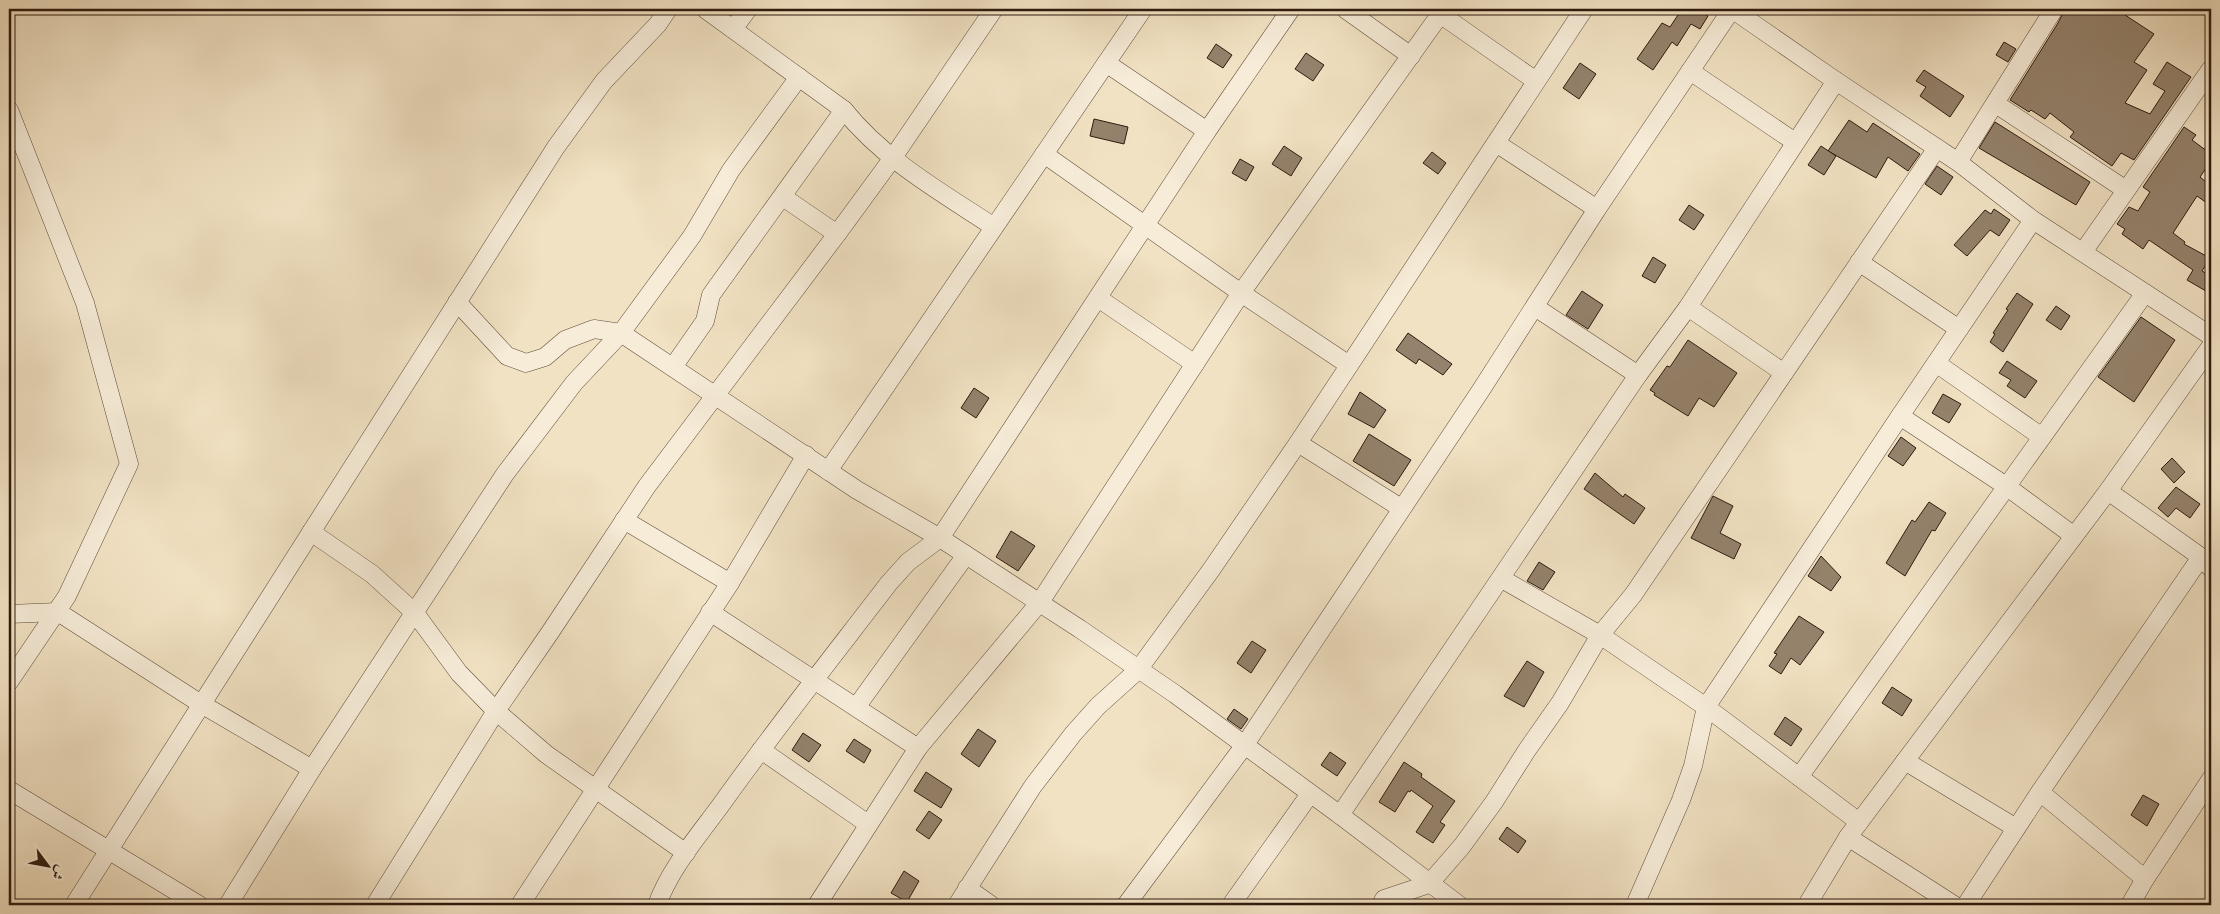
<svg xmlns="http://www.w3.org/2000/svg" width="2220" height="914" font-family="'EB Garamond',Amiri,serif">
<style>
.building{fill:#94826c;stroke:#2f1a0e}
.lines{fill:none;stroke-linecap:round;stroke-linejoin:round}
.street-casing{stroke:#604c3b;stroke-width:19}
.street{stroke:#f6ecd8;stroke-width:18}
</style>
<rect width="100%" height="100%" fill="#f1e2c3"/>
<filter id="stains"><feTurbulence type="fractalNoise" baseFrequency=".004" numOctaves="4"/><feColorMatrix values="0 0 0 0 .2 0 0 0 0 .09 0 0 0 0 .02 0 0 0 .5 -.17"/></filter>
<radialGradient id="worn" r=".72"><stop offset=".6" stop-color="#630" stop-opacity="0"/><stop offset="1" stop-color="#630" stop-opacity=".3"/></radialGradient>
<!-- building -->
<g class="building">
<polygon points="1667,9 1700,9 1699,10 1708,16 1700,29 1691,24 1677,46 1672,42 1653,70 1637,59 1662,23 1670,27 1678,15"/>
<polygon points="2065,9 2116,9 2154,34 2134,62 2147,70 2125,103 2150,114 2165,91 2153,84 2167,62 2191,77 2134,160 2121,153 2112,166 2070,137 2074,132 2050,113 2045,119 2031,110 2029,112 2010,100 2058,23"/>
<polygon points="2004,42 2016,49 2008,62 1996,55"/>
<polygon points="1216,44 1232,55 1223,68 1207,58"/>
<polygon points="1306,53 1324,65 1313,81 1295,69"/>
<polygon points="1580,63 1596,74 1579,99 1563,88"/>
<polygon points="1924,70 1964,96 1950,117 1920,96 1926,87 1916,81"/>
<polygon points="1094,119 1128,127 1124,144 1090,136"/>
<polygon points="1849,120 1867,132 1873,123 1920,154 1908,171 1888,157 1876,178 1828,151"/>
<polygon points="1995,122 2090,182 2076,205 1979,148"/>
<polygon points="2184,127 2196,135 2192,140 2211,154 2211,161 2200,177 2211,186 2211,206 2197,196 2173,233 2185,242 2184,244 2210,258 2202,271 2211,276 2211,294 2187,280 2193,270 2149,240 2143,249 2122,234 2125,229 2117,224 2129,207 2138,211 2150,192 2143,187"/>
<polygon points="1284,146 1302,158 1291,176 1272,164"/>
<polygon points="1821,146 1836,156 1824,175 1808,165"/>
<polygon points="1432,152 1446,163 1438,174 1423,163"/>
<polygon points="1240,159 1254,167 1246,181 1232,173"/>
<polygon points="1937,166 1953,177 1941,195 1925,184"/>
<polygon points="1689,205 1704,215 1694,230 1679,220"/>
<polygon points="1994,209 2010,220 1999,236 1990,230 1967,256 1954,245 1985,210 1991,214"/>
<polygon points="1653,257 1666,265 1655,283 1642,276"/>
<polygon points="1582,291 1603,305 1588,329 1566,315"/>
<polygon points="2017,293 2033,304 2003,352 1990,342 1995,334 1993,333 2008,310 2006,309"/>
<polygon points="2056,306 2070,316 2061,330 2046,320"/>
<polygon points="2141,317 2175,340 2134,402 2098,377"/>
<polygon points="1408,333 1452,364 1443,375 1419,359 1416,364 1396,350"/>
<polygon points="1688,340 1737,373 1714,407 1699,398 1688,416 1654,395 1655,393 1650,390 1667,366 1670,367"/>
<polygon points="2007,361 2037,381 2025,398 2007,386 2011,380 1999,373"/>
<polygon points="974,388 989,398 976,418 961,408"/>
<polygon points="1360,392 1386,410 1374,428 1348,414"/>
<polygon points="1943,394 1961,404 1949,423 1932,413"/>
<polygon points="1369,434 1411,460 1394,486 1353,461"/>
<polygon points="1901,437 1916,448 1903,466 1888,456"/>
<polygon points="2172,458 2185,472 2174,483 2161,469"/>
<polygon points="1595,473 1623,497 1625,494 1645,508 1634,524 1584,489"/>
<polygon points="2176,487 2200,504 2190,518 2176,508 2168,517 2158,508"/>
<polygon points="1713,496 1733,506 1720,533 1741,544 1734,559 1691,538"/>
<polygon points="1929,502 1946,513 1935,531 1932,530 1905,576 1886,563 1912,520 1915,522"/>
<polygon points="1011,531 1035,546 1018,571 996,557"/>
<polygon points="1821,556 1841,577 1831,591 1808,576"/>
<polygon points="1539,562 1555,572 1543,590 1527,581"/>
<polygon points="1799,616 1824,632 1800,665 1791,658 1781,674 1769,666 1777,654 1774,653"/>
<polygon points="1252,641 1266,650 1251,673 1237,663"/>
<polygon points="1527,661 1544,672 1524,707 1504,696"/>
<polygon points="1892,687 1912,700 1902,716 1882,703"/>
<polygon points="1234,709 1248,719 1241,729 1227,719"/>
<polygon points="1785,717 1802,729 1791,746 1774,734"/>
<polygon points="978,729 996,741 979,767 961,754"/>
<polygon points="803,733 821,745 809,762 792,750"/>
<polygon points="854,739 871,750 864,763 846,751"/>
<polygon points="1330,752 1346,763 1337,776 1321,765"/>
<polygon points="1404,762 1422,774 1421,777 1455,801 1440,822 1445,825 1433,843 1416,832 1433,806 1411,790 1410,792 1408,791 1395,812 1379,802"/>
<polygon points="926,772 952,789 941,808 914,791"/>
<polygon points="2143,795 2159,804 2147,826 2131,815"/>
<polygon points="929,811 942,820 929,839 916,830"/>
<polygon points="1507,827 1526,841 1518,853 1499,839"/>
<polygon points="904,871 919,881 907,902 891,893"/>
</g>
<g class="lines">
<defs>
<g id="street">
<path d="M705,9L844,110C884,160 941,192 994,227"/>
<polyline points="1345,9 1411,56"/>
<polyline points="1732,9 1836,81 1958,162 2033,220 2211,336"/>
<polyline points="1440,14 1536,81"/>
<polyline points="733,29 748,9"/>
<polyline points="1106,63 1207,131"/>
<polyline points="1690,71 1795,142"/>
<polyline points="1996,104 2126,190"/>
<polyline points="9,110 85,303 129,464 67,596 9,682"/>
<polyline points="1496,143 1597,209"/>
<polyline points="1044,154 1241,293 1349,365"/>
<polyline points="1958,162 2054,9"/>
<polyline points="783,197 837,234"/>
<polyline points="2083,252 2211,69"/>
<polyline points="1859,262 1959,329"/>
<polyline points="1098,298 1195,364"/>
<polyline points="457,302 507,356 526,363 545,357 565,340 594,329 621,333 857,490 940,538 1080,629 1175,694 1340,815 1459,905"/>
<polyline points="1535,307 1638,375"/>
<polyline points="1688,307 1784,373"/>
<polyline points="1936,363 2042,437"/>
<polyline points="673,367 705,321 711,295 844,110"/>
<polyline points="1900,416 2006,486 2074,536"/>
<polyline points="1298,443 1401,508"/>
<polyline points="828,471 1143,9"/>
<polyline points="2108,491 2201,557 2211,568"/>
<polyline points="624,520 730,583"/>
<polyline points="311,532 372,574 415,613 459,673 496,711 546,754 686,853"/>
<polyline points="1502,579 1600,635 1706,707 1859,822"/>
<polyline points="710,612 918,748"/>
<polyline points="9,614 58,612 198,702 312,769"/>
<polyline points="857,706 966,555"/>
<polyline points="761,750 868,824"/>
<polyline points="1905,761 2016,828"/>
<polyline points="1799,777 2145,293"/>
<polyline points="9,790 199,905"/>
<polyline points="2040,792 2145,879"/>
<polyline points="1340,815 1638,375 1688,307 1836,81"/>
<polyline points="1848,837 2108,491 2211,346"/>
<polyline points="967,888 991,905"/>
<polyline points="74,905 556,147 604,81 658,24 668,9"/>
<polyline points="228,905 312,769 505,474 574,383 621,333 692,236 731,170 799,77"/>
<polyline points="375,905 496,711 551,631 647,486 837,234 892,159 994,9"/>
<polyline points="520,905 730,583 806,455"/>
<path d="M657,905C670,868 700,834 723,802C776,728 833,656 889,583L908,562L940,538L1207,131L1291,9"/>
<polyline points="817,905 918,748 1040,602 1241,293 1444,9"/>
<polyline points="957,905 1033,786 1073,734 1098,706 1138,670 1211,570 1298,443 1584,9"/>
<polyline points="1126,905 1244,746 1481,390 1597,209 1732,9"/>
<polyline points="1231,905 1310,794"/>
<polyline points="1381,905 1384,899 1429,884 1462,846 1494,802 1527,750 1560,703 1600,635 1633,595 1665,548 1937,148"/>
<polyline points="1635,905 1681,800 1693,766 1706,707 1900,416 2033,220"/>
<polyline points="1807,905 1848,837 1954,905"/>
<polyline points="1966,905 2040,792 2201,557"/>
<polyline points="2130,905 2145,879 2211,779"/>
</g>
</defs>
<!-- street casing -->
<use href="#street" class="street-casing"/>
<!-- street -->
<use href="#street" class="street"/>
</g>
<!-- margin -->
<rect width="2220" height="914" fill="none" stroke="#f1e2c3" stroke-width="30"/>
<rect x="10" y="10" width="2200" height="894" fill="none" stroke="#2f1a0e" stroke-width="2.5"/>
<rect x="15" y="15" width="2190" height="884" fill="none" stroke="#2f1a0e"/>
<!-- north arrow -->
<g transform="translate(48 866) rotate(122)" stroke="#f6ecd8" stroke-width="4" paint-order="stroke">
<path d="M0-4L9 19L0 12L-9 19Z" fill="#2f1a0e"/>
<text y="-8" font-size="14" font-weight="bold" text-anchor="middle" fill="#2f1a0e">ش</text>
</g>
<rect width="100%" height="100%" filter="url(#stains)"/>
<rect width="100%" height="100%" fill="url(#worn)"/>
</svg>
